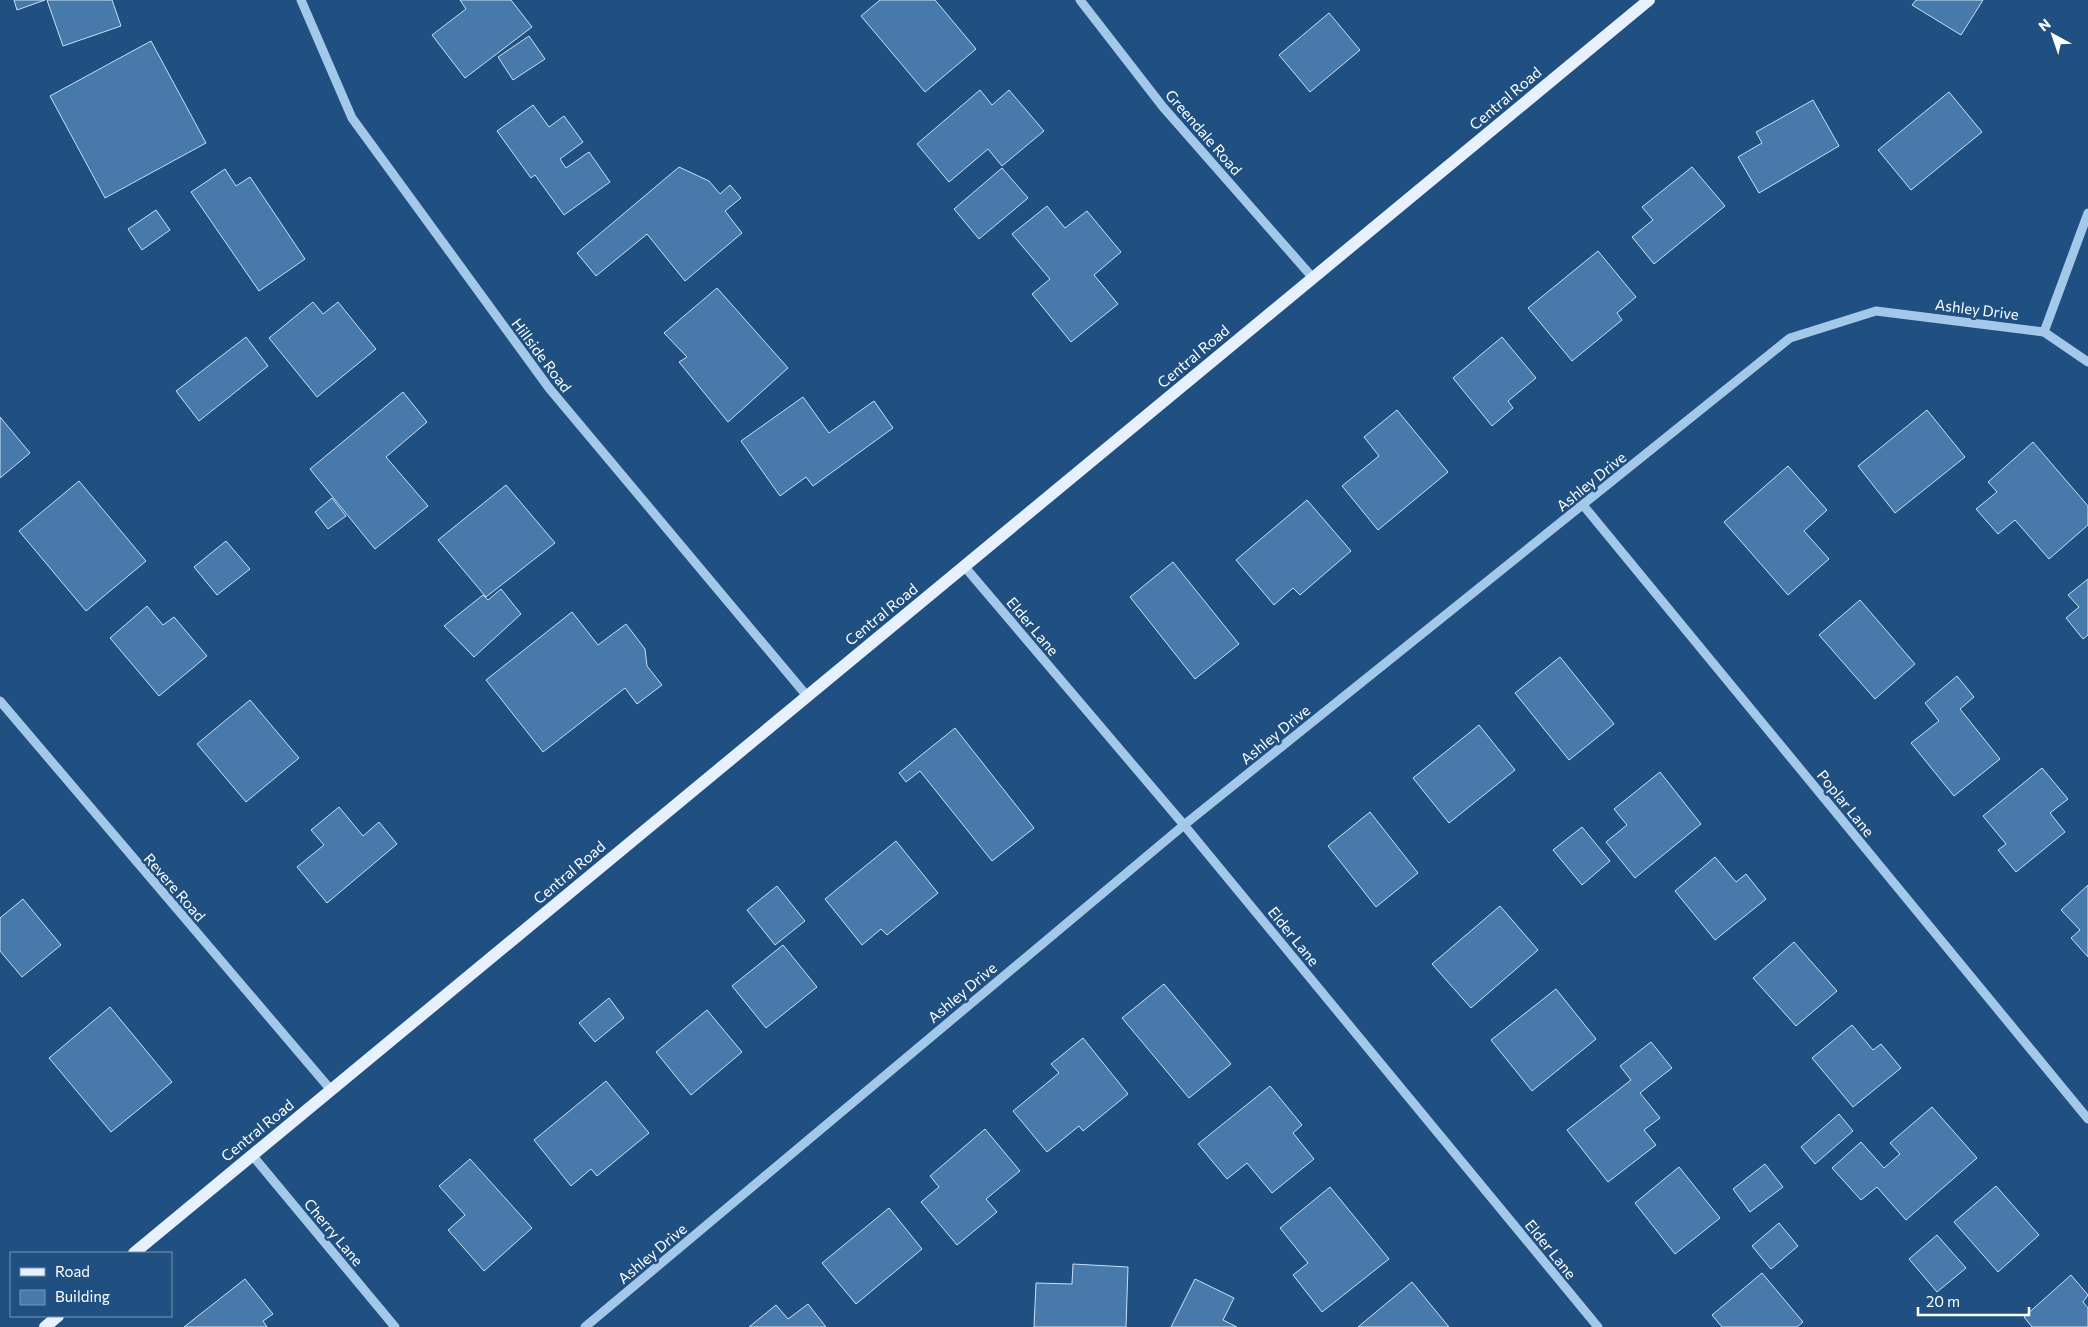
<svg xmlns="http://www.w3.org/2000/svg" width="2088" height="1327" font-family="Commissioner,sans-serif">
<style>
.building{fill:#477aab;stroke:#c8e0f6}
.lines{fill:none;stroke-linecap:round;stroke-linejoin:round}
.minor{stroke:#a4c8e9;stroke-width:9}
.major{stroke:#e7f1fe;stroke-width:12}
.labels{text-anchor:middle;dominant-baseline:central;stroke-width:5;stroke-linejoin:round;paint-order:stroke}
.street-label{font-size:15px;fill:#fff;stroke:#1f5081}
</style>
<rect width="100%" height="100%" fill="#1f5081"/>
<!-- building -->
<g class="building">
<polygon points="14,0 45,0 17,10"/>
<polygon points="47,0 112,0 121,26 63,46"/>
<polygon points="460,0 511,0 532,27 465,78 432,35 466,9"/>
<polygon points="880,0 935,0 976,49 925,92 861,16"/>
<polygon points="1916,0 1983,0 1961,35 1912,5"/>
<polygon points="1329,13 1360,50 1310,92 1279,55"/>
<polygon points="529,36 545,59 513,80 498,57"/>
<polygon points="151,41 206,143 105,198 50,96"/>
<polygon points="980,90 992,105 1009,90 1044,131 1002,166 988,149 949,182 917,144"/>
<polygon points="1949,92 1982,132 1911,190 1878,150"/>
<polygon points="1813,100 1839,146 1759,193 1738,157 1762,143 1756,132"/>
<polygon points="533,105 549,127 564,116 583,142 560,159 566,168 589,152 610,182 564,215 535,175 531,178 497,131"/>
<polygon points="679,167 709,181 720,194 730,185 741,198 725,211 742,233 685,281 647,234 596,276 577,253"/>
<polygon points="1692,167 1725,206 1654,264 1632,237 1653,220 1642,207"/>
<polygon points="1002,168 1028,198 979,239 954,209"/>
<polygon points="225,169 236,186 250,177 305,259 259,291 191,192"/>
<polygon points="1047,206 1065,228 1087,211 1121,252 1094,275 1118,304 1071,342 1032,294 1050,279 1012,234"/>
<polygon points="156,210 170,230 142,250 128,229"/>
<polygon points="1598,251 1636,297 1617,313 1622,320 1572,361 1528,308"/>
<polygon points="717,288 788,368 728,422 679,362 687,357 664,333"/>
<polygon points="313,302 323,314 338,302 376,349 317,397 269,338"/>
<polygon points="246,337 268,366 199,421 176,391"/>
<polygon points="1502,337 1536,378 1508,401 1513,408 1492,426 1453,378"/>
<polygon points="403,392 427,422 386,457 428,506 375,549 310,469"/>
<polygon points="803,397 829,433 874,401 893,428 813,486 806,477 780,496 741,441"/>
<polygon points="1397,410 1448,472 1378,530 1342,486 1379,456 1364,437"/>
<polygon points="1927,410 1965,457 1895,513 1858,466"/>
<polygon points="0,417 30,453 0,478"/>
<polygon points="2033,442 2088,506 2088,525 2049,559 2015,520 1998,534 1976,509 1997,492 1988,482"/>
<polygon points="1788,466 1827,510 1804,531 1829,559 1788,595 1724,522"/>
<polygon points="79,481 146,561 86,611 19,531"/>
<polygon points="506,485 555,543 486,597 438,540"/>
<polygon points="332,498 346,516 328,529 315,512"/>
<polygon points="1307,500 1351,551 1300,595 1293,588 1274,605 1236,560"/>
<polygon points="226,541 250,569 217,595 194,567"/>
<polygon points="1173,562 1239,644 1195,679 1130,597"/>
<polygon points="2088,579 2088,635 2083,639 2066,618 2079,607 2068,595"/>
<polygon points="501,589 521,614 474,657 444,626 483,595 488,600"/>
<polygon points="1860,600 1915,664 1875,699 1819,635"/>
<polygon points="147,606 163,625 174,617 207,656 159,696 110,638"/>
<polygon points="572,612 598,645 626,624 645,649 647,666 662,685 637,704 625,688 543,752 486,680"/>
<polygon points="1560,657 1614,724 1569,760 1515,693"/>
<polygon points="1957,676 1974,697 1960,709 2000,759 1954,796 1911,743 1939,721 1925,703"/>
<polygon points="250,700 299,758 246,802 197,744"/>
<polygon points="1479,725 1515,770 1449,823 1413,778"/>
<polygon points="955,728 1034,828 992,861 920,771 906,782 899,773"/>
<polygon points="2042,768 2068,799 2050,813 2065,832 2016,872 1998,850 2006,844 1983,816"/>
<polygon points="1660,772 1701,824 1635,878 1606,842 1627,825 1614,809"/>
<polygon points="339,807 363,836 379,822 397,844 327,903 297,867 324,845 311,830"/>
<polygon points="1370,812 1418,873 1376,907 1328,846"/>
<polygon points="1582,827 1610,861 1582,885 1553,850"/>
<polygon points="896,841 938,893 887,935 881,929 862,945 825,899"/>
<polygon points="1715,857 1736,882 1746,874 1766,899 1715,940 1675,891"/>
<polygon points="2088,885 2088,957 2071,938 2080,930 2061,910"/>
<polygon points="777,886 805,921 775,945 747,910"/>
<polygon points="23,899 61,945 22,977 0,951 0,918"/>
<polygon points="1500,906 1538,950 1471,1008 1432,964"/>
<polygon points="1794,942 1837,991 1796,1026 1753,978"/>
<polygon points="783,945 817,987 766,1028 732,986"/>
<polygon points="1164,984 1231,1064 1189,1098 1122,1018"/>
<polygon points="1556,989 1596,1039 1532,1091 1491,1040"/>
<polygon points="609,998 624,1018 595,1042 579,1023"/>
<polygon points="110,1007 172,1082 111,1132 49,1058"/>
<polygon points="707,1010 742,1052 691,1095 656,1052"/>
<polygon points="1852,1025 1873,1050 1881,1044 1901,1068 1853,1107 1812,1058"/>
<polygon points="1083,1038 1128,1094 1083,1131 1079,1126 1047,1152 1013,1111 1059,1073 1051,1064"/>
<polygon points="1651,1042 1672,1068 1640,1093 1660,1118 1644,1130 1656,1145 1608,1182 1567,1130 1631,1080 1620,1066"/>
<polygon points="606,1081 649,1133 597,1176 591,1169 571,1186 534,1140"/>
<polygon points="1270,1086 1302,1125 1293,1133 1314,1159 1272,1193 1247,1163 1227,1179 1198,1144"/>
<polygon points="1932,1107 1977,1158 1906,1220 1877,1187 1861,1200 1832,1168 1861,1142 1884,1168 1900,1154 1890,1143"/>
<polygon points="1839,1114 1853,1131 1815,1164 1801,1147"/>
<polygon points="985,1129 1020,1171 986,1199 997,1212 957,1245 921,1202 939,1187 930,1176"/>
<polygon points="470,1159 532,1228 484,1271 448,1230 465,1215 439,1186"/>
<polygon points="1765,1164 1783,1187 1750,1212 1733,1189"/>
<polygon points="1679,1167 1720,1218 1675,1254 1635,1203"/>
<polygon points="1996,1186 2039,1235 1998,1272 1954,1222"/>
<polygon points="1330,1187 1389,1259 1322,1312 1293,1275 1308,1263 1280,1228"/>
<polygon points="889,1208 922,1249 856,1304 822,1263"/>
<polygon points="1779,1223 1798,1246 1771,1269 1752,1246"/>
<polygon points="1937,1235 1966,1268 1937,1292 1909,1259"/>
<polygon points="1073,1264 1128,1267 1126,1327 1034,1327 1036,1283 1072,1284"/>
<polygon points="1762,1273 1803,1322 1797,1327 1722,1327 1712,1315"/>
<polygon points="2071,1275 2088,1295 2083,1302 2088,1308 2088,1327 2032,1327 2024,1317"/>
<polygon points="245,1279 273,1314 263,1321 267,1327 184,1327"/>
<polygon points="1195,1279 1234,1298 1223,1320 1237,1327 1171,1327"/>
<polygon points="1412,1282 1449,1327 1358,1327"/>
<polygon points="808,1304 826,1327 749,1327 776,1305 788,1319"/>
</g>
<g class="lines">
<!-- minor -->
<g class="minor">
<polyline points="301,0 352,118 549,388 807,696"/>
<polyline points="1080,0 1163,107 1313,278"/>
<polyline points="2044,332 2088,213"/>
<polyline points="1583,505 2088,1119"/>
<polyline points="964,566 1184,825 1598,1327"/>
<polyline points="0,701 331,1090"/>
<polyline points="252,1155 395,1327"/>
<polyline points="585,1327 1184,825 1790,338 1876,311 2044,332 2088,362"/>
</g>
<!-- major -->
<g class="major">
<polyline points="134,1253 1649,0"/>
<polyline points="45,1327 58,1316"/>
</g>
</g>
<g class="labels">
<!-- street labels -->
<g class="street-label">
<text transform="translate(1505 98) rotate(-40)">Central Road</text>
<text transform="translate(1204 132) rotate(49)">Greendale Road</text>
<text transform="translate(1977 309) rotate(7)">Ashley Drive</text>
<text transform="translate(542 355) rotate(53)">Hillside Road</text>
<text transform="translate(1193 356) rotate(-40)">Central Road</text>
<text transform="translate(1591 481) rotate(-39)">Ashley Drive</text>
<text transform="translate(881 614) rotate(-39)">Central Road</text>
<text transform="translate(1033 626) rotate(50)">Elder Lane</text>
<text transform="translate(1275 734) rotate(-39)">Ashley Drive</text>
<text transform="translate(1846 803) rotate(51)">Poplar Lane</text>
<text transform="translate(569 872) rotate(-40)">Central Road</text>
<text transform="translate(175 887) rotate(49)">Revere Road</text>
<text transform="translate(1294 936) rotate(51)">Elder Lane</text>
<text transform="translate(962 992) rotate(-40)">Ashley Drive</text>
<text transform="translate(257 1130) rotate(-39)">Central Road</text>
<text transform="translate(334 1232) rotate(50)">Cherry Lane</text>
<text transform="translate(1551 1249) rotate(51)">Elder Lane</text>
<text transform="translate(652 1253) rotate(-40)">Ashley Drive</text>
</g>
</g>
<!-- legend -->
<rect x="10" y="1252" width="162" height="65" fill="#1f5081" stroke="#7996b3"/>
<rect x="20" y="1268" width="25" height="8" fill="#e7f1fe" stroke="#7996b3"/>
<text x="55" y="1277" font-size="15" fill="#ffffff">Road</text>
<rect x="20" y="1290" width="25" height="15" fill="#477aab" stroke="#7996b3"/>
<text x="55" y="1302" font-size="15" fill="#ffffff">Building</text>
<!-- north arrow -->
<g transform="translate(2053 35) rotate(320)" stroke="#1f5081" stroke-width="4" paint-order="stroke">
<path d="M0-4L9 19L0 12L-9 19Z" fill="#ffffff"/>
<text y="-8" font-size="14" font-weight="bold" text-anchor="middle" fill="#ffffff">N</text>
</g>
<!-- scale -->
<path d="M1918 1307v8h111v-8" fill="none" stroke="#ffffff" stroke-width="2.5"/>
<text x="1926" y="1307" font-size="15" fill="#ffffff" stroke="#1f5081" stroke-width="4" paint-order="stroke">20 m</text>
</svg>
